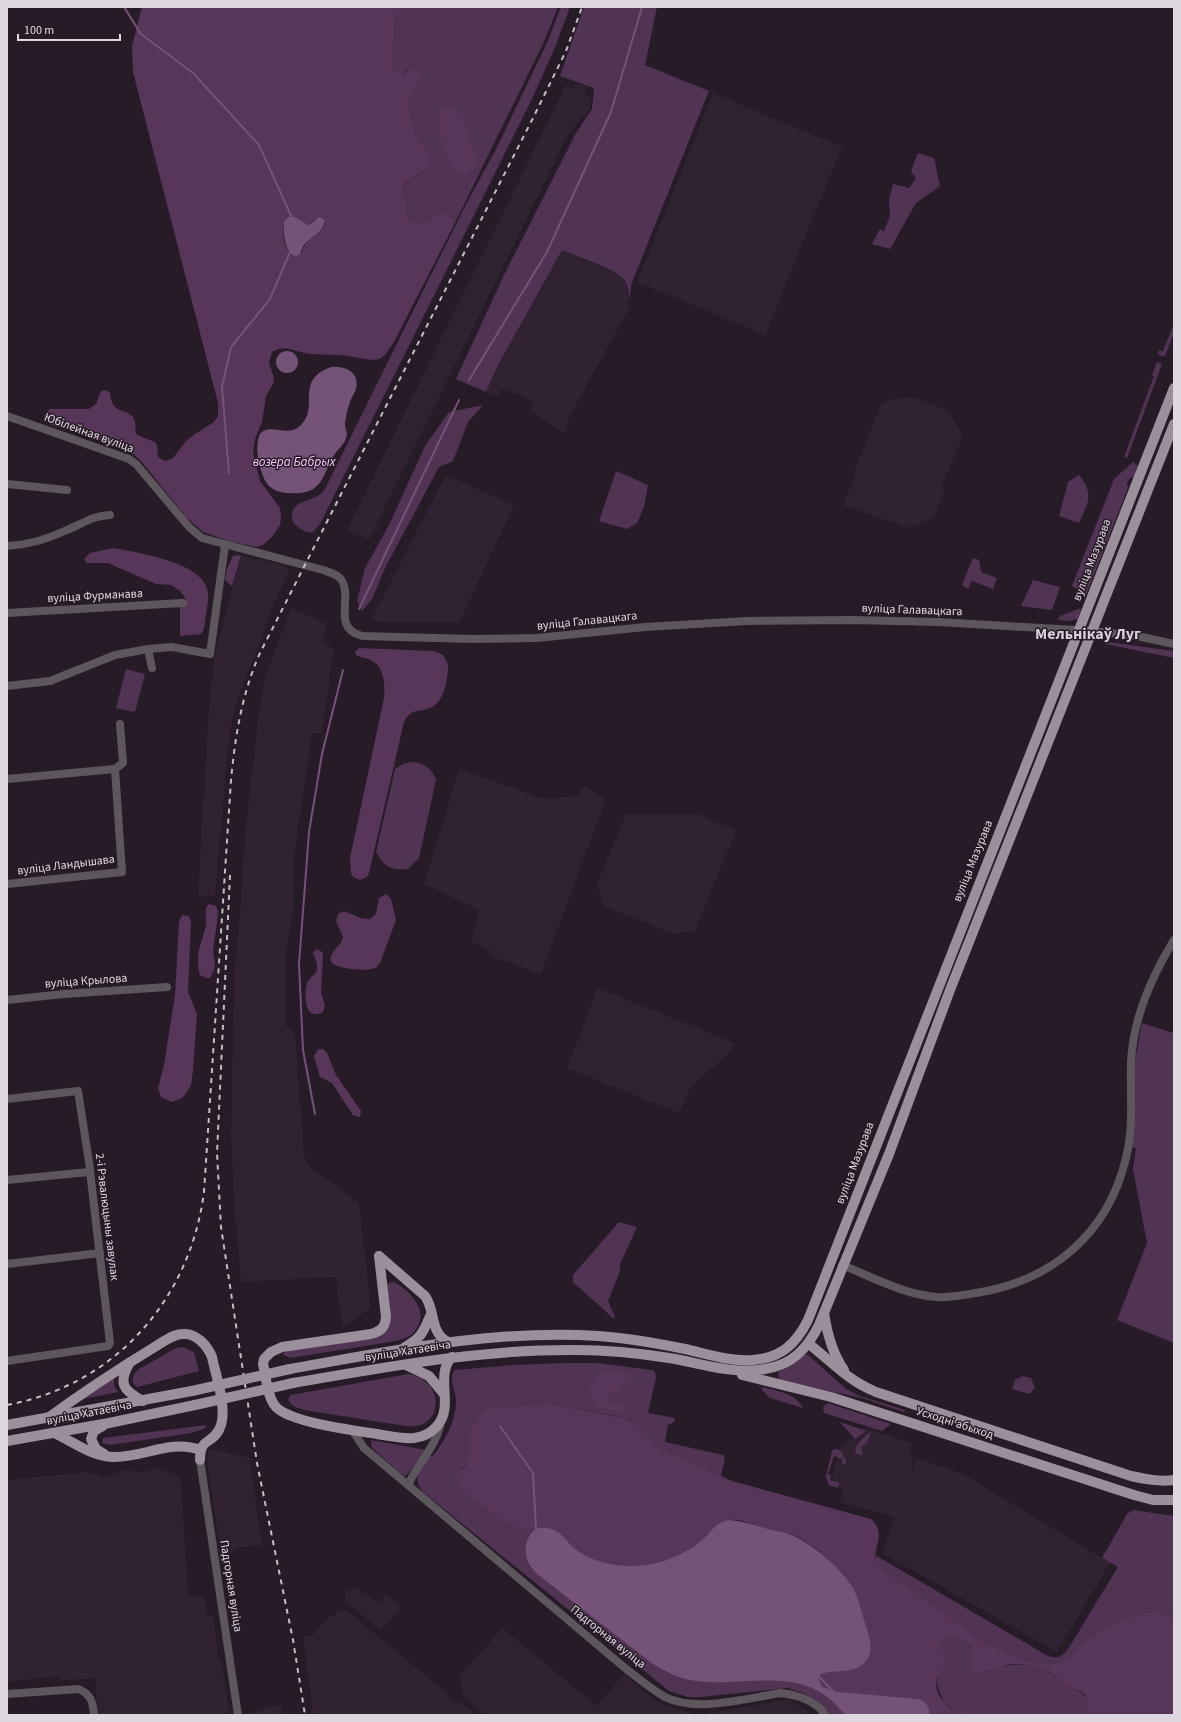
<svg xmlns="http://www.w3.org/2000/svg" width="1181" height="1722" font-family="'Source Sans 3',sans-serif">
<style>
.built{fill:#312232}
.green{fill:#513454}
.forest{fill:#57365a;fill-rule:evenodd}
.water{fill:#755379}
.lines{fill:none;stroke-linecap:round;stroke-linejoin:round}
.stream{stroke:#755379;stroke-width:2}
.minor{stroke:#5d575d;stroke-width:8}
.major{stroke:#9b8f9c;stroke-width:10}
.rail{stroke:#c6bec7;stroke-width:2;stroke-dasharray:5 5;stroke-linecap:butt}
.major-bridge{stroke:#9b8f9c;stroke-width:10}
.labels{text-anchor:middle;dominant-baseline:central;stroke-width:3;stroke-linejoin:round;paint-order:stroke}
.street-label{font-size:12px;fill:#e0d8e1;stroke:#261b27}
.water-label{font-size:13px;font-style:italic;fill:#f4c7f8;stroke:#261b27}
.district-label{font-size:16px;font-weight:bold;fill:#dbccdc;stroke:#261b27}
</style>
<rect width="100%" height="100%" fill="#261b27"/>
<!-- built -->
<g class="built">
<polygon points="575,84 586,86 585,94 592,96 589,110 568,134 369,540 347,530 566,85 574,89"/>
<polygon points="713,93 842,147 765,335 637,282"/>
<polygon points="562,250 612,271 623,277 626,283 630,298 627,303 631,305 579,399 566,425 565,434 532,412 532,400 502,389 498,397 486,392 497,367"/>
<polygon points="913,397 949,411 963,436 942,486 945,491 933,518 908,528 843,505 855,475 854,472 881,404 892,399"/>
<polygon points="446,475 514,505 459,623 378,622 371,620"/>
<polygon points="241,555 282,565 290,569 276,599 236,704 229,736 215,896 198,897 208,721 214,658"/>
<polygon points="291,608 327,624 322,643 334,649 322,734 312,733 293,864 294,904 285,961 285,1025 295,1032 304,1157 310,1167 359,1203 371,1308 342,1327 336,1277 241,1282 235,1214 231,1137 233,1031 236,953 241,904 245,834 257,729 264,680"/>
<polygon points="459,769 544,799 577,796 583,785 606,799 541,974 490,956 490,949 471,942 479,910 424,884"/>
<polygon points="626,814 698,814 736,831 695,931 674,934 603,906 597,884"/>
<polygon points="598,988 734,1043 731,1052 691,1086 679,1113 567,1068"/>
<polygon points="864,1428 911,1443 912,1471 917,1458 965,1475 1110,1563 1057,1652 882,1553 895,1517 840,1502 843,1488 838,1486 832,1479 838,1450"/>
<polygon points="209,1449 251,1458 250,1462 262,1545 234,1548 234,1553 221,1555 207,1459"/>
<polygon points="157,1468 180,1476 189,1597 204,1595 207,1617 213,1615 219,1661 221,1661 230,1715 98,1715 95,1678 61,1680 60,1677 58,1676 7,1682 7,1480 87,1472 103,1478 123,1470 144,1472"/>
<polygon points="355,1588 363,1594 365,1592 379,1603 386,1595 401,1607 381,1630 347,1603 345,1590"/>
<polygon points="346,1610 447,1693 449,1699 456,1705 459,1701 477,1715 313,1715 303,1636 313,1635 329,1616 335,1617 338,1611"/>
<polygon points="502,1628 597,1706 624,1674 657,1702 698,1715 789,1699 812,1715 485,1715 462,1695 460,1676"/>
<polygon points="282,1705 284,1715 248,1715 248,1713 261,1711 264,1708"/>
</g>
<!-- green -->
<g class="green">
<path d="M410,7H558L543,44L453,227V223L451,217C440,210 432,218 423,223L412,221L408,216L407,201L402,192V187L410,179L422,173L430,163L427,152L415,133L409,104L412,94L421,81L408,70L401,74C395,73 394,70 393,64L395,19L400,12Z"/>
<path d="M561,7H570L556,45L533,97L320,524L313,532C307,533 303,531 298,527C294,524 292,522 292,517C290,502 310,501 319,495C323,493 325,489 327,485L464,208L496,149L546,45Z"/>
<path d="M584,7H657L645,65L709,91L631,285L630,298C628,291 628,282 622,277C612,268 575,256 562,250L497,367L486,392L456,379L504,275L576,133L592,109L594,88L560,76Z"/>
<polygon points="918,153 934,158 940,186 916,203 890,249 872,244 880,229 884,231 890,216 889,200 893,184 909,188 916,179 911,171"/>
<polygon points="1174,324 1174,333 1165,356 1161,356 1158,354 1159,350 1163,351"/>
<polygon points="1157,362 1162,364 1127,458 1124,457 1154,376 1152,375"/>
<polygon points="483,405 468,422 453,461 439,467 386,566 372,599 362,611 357,601 365,568 390,523 425,446 449,412"/>
<polygon points="1133,462 1138,466 1134,477 1130,478 1127,483 1128,488 1086,595 1072,586 1114,479"/>
<polygon points="616,471 648,485 644,507 637,523 627,529 599,521"/>
<path d="M1079,475C1095,496 1088,501 1079,523L1059,516L1068,482Z"/>
<polygon points="973,558 979,560 981,572 997,578 993,589 972,581 968,589 962,585"/>
<polygon points="1033,580 1060,587 1052,610 1021,606"/>
<polygon points="1081,608 1078,619 1070,621 1058,620 1060,616"/>
<polygon points="1108,642 1174,651 1174,658 1105,644"/>
<polygon points="126,669 145,674 135,712 116,708"/>
<path d="M414,762C426,764 431,768 436,780L419,858L408,869C390,870 386,868 376,852L395,769L405,763Z"/>
<polygon points="1142,1023 1174,1033 1174,1343 1117,1320 1147,1243 1133,1169 1136,1148 1132,1147 1135,1060"/>
<polygon points="619,1222 637,1227 620,1264 620,1271 608,1301 615,1317 613,1318 573,1282 573,1275"/>
<path d="M394,1282C413,1293 433,1315 411,1335C407,1338 401,1339 396,1341L290,1358L282,1354L289,1350L383,1334L390,1323L386,1287L389,1283Z"/>
<path d="M183,1347L194,1352L199,1371L137,1387L133,1383C132,1376 134,1373 139,1369L176,1348Z"/>
<polygon points="804,1354 808,1355 846,1389 860,1396 905,1410 904,1412 862,1398 781,1381 778,1376 779,1371"/>
<path d="M566,1363H598L652,1370L655,1372L656,1377L648,1413L675,1418L674,1422L668,1425L665,1442L723,1455L725,1458L721,1476L656,1446L631,1421L615,1416L547,1403L491,1407L482,1410L474,1419L472,1425L469,1442L470,1452L468,1462L460,1470L543,1527L706,1536L714,1526L770,1530L784,1533L816,1570L929,1715H830L822,1705L815,1699L805,1694L788,1688L700,1697H688L669,1691L423,1492C411,1478 421,1468 430,1456H433C445,1440 455,1423 456,1403C457,1392 447,1379 455,1370L513,1365Z"/>
<path d="M408,1374C445,1379 446,1431 405,1426L304,1410L293,1406L288,1400L289,1397L291,1395Z"/>
<polygon points="1022,1376 1031,1378 1035,1388 1029,1394 1012,1389 1015,1380"/>
<polygon points="114,1378 114,1386 118,1392 83,1399"/>
<path d="M764,1387C779,1392 795,1393 803,1408L770,1398L761,1389Z"/>
<polygon points="828,1403 891,1424 882,1431 824,1413 823,1407"/>
<polygon points="840,1422 866,1431 855,1439"/>
<polygon points="207,1425 204,1429 191,1433 110,1445 102,1443 103,1438"/>
<path d="M871,1432L867,1443L861,1447L863,1456L855,1453C856,1443 863,1438 871,1432Z"/>
<polygon points="371,1440 426,1450 408,1474 405,1476 400,1473 372,1448"/>
<polygon points="835,1449 840,1450 846,1460 845,1465 842,1464 843,1459 834,1456 828,1474 831,1476 830,1480 839,1483 838,1488 829,1485 826,1476 832,1451"/>
<path d="M1133,1510L1174,1516V1619C1168,1615 1162,1611 1155,1611C1141,1610 1099,1630 1088,1638C1077,1647 1067,1663 1052,1664C1003,1667 921,1598 882,1569L876,1562L875,1555L1048,1656C1057,1659 1062,1657 1068,1649L1118,1567L1102,1558L1127,1514Z"/>
<path d="M948,1636C959,1637 968,1641 973,1652L971,1662L988,1672C1007,1663 1030,1661 1050,1673C1056,1676 1059,1682 1064,1685C1074,1691 1086,1689 1088,1705L1084,1715H971L954,1710L944,1703L937,1685V1680L939,1675L941,1641Z"/>
</g>
<!-- forest -->
<g class="forest">
<path d="M142,7H410L400,12L395,19L393,64L394,69L398,73H404L411,69C419,69 421,74 421,81L412,94L409,104L415,133L430,155C435,177 401,174 402,192L407,201L408,216L412,221L423,223C432,218 444,207 453,219V227L395,340L386,354L380,359L373,360L341,355L309,354L285,348L279,349L272,352L269,363L273,375L274,382L266,396L262,422L255,439L253,452L260,481L280,508L281,518L280,525L272,537L263,545L256,547L229,541L203,532L187,518L141,461L131,452L118,446L52,425L46,421L44,417L45,413L50,409H89L96,404L101,391L106,390L110,393C113,416 123,406 133,417C137,422 134,430 137,435L155,442L157,445L158,457L165,461L173,458L186,441L195,434L214,422L218,416V403L133,72L132,46ZM293,216L308,225L320,217L324,220L325,223C320,235 305,239 302,252L292,256C285,250 281,230 284,221Z"/>
<path d="M449,105C466,108 466,132 471,145C474,153 478,157 477,166C453,196 432,130 441,108Z"/>
<path d="M114,548C138,553 204,562 208,592C209,603 205,617 204,629L201,634L180,636V607L185,606L186,599L180,591L171,585L156,584L108,563H87L84,559L90,553Z"/>
<polygon points="241,555 232,586 225,580 227,569 233,556"/>
<path d="M359,648L433,651L443,655L448,664C448,678 445,702 430,708C418,713 412,707 404,722L369,873L367,877L360,880L353,877L351,873L350,858L384,698C385,685 385,667 371,660C367,658 361,658 356,655L355,652Z"/>
<path d="M386,894L391,899L396,920L380,963C378,966 376,968 372,969C365,971 334,969 331,961C328,952 342,946 343,937L336,921L338,914L344,911L360,918L370,919L376,914L379,898Z"/>
<path d="M209,904L216,906L218,911L217,922L213,951L215,965L214,970L210,978H206L200,975C194,953 202,944 206,925C207,917 203,909 209,904Z"/>
<polygon points="182,915 189,916 191,921 188,992 197,1014 193,1070 191,1085 187,1092 182,1098 172,1102 161,1097 158,1088 164,1065 175,995 179,922"/>
<path d="M317,949L322,952L323,956L321,992L325,1005L323,1012C304,1022 304,995 307,983C309,978 314,976 317,971V964L313,952Z"/>
<polygon points="318,1049 323,1049 327,1053 336,1075 361,1111 360,1117 353,1115 332,1083 320,1077 314,1056"/>
<path d="M603,1370C607,1370 610,1371 613,1372C621,1372 626,1369 631,1376L632,1381L630,1383L622,1384L619,1392L611,1394L608,1399L613,1404L623,1403L628,1405L629,1409L628,1411L618,1412L607,1408L598,1407L594,1404L590,1391V1385Z"/>
<path d="M547,1403L623,1418L636,1424L656,1446L732,1481L871,1519C885,1531 876,1543 875,1558L882,1569L975,1636C994,1648 1030,1666 1052,1664C1067,1663 1076,1648 1087,1639C1098,1630 1140,1610 1155,1611C1162,1611 1168,1615 1174,1619V1715H1084L1088,1705C1086,1686 1074,1692 1064,1685C1060,1683 1058,1679 1055,1676C1045,1668 1027,1664 1014,1664C999,1665 982,1680 970,1667C971,1662 973,1656 972,1651C969,1640 957,1637 948,1636L941,1641C939,1649 947,1657 944,1665C943,1670 939,1674 937,1679C933,1689 944,1706 954,1710C959,1712 966,1711 971,1715H929V1713L918,1699L838,1692L826,1689L818,1681V1675C823,1672 827,1673 833,1673C845,1672 860,1669 868,1658C874,1649 869,1636 866,1626C862,1614 859,1601 853,1589C843,1570 813,1543 793,1535C784,1532 773,1531 764,1528C753,1525 740,1518 729,1520C716,1523 710,1533 700,1541C675,1562 644,1569 613,1564C595,1562 580,1555 568,1542C563,1538 560,1533 555,1530C544,1524 536,1531 525,1530C508,1527 473,1500 460,1487L456,1478C458,1470 466,1468 468,1460C471,1454 468,1448 469,1441C470,1426 475,1410 491,1407Z"/>
</g>
<!-- water -->
<g class="water">
<path d="M290,216L295,217L308,225L312,223L319,217L322,218L325,221C323,232 311,237 305,244C301,248 302,255 296,256C286,258 282,228 284,221Z"/>
<circle cx="287" cy="362" r="11"/>
<path d="M331,367C341,366 353,369 356,379C359,390 351,396 349,405C347,411 345,420 345,426C346,430 348,434 346,438C344,445 337,450 334,455C321,479 322,496 286,493C278,492 270,489 266,482C259,469 254,447 260,434C270,422 287,438 300,426C321,407 293,381 331,367Z"/>
<path d="M729,1520C743,1521 754,1525 768,1529C776,1531 786,1532 794,1536C814,1545 842,1569 853,1588C859,1600 862,1613 866,1626C870,1638 875,1653 864,1663C852,1675 835,1669 821,1674L818,1678L822,1687L838,1692L918,1699C926,1702 930,1706 929,1715H845C803,1660 746,1690 690,1680C676,1677 665,1671 653,1664L541,1577C536,1573 532,1569 529,1564C521,1549 528,1524 548,1528C560,1530 566,1541 574,1548C593,1564 622,1568 646,1565C665,1563 686,1553 701,1541C711,1533 715,1522 729,1520Z"/>
</g>
<g class="lines">
<!-- stream -->
<g class="stream">
<polyline points="124,7 141,34 193,73 259,145 292,218"/>
<polyline points="469,380 547,252 611,112 642,7"/>
<polyline points="229,473 222,387 231,347 270,299 290,252"/>
<polyline points="359,609 459,400"/>
<polyline points="315,1114 303,1050 299,964 309,832 322,754 343,670"/>
<polyline points="500,1426 533,1473 536,1529"/>
<polyline points="817,1675 835,1693"/>
</g>
<!-- minor -->
<g class="minor">
<path d="M7,416L129,459L136,464L189,527L202,538L323,570C329,572 336,574 340,578C355,596 330,627 362,636L472,639L537,638L645,627L747,621L853,620L939,622L1092,631L1137,636L1174,644"/>
<polyline points="7,484 67,490"/>
<path d="M7,546C27,545 48,539 67,530C84,523 92,516 110,515"/>
<polyline points="7,613 183,603"/>
<polyline points="148,649 152,668"/>
<polyline points="7,686 50,681 115,655 148,649 172,647 210,654 225,545"/>
<polyline points="7,779 115,769 123,763 120,724"/>
<polyline points="7,884 122,872 115,769"/>
<polyline points="7,1000 64,994 167,987"/>
<polyline points="7,1099 78,1091 89,1162 110,1343 108,1346 7,1361"/>
<polyline points="7,1180 89,1172"/>
<polyline points="7,1264 100,1253"/>
<path d="M842,1265C872,1277 905,1295 937,1297C949,1298 964,1295 976,1293C1052,1281 1108,1234 1126,1158C1134,1127 1130,1094 1131,1062C1133,1019 1152,976 1174,940"/>
<path d="M352,1430L364,1448L625,1668C638,1678 651,1689 665,1697C697,1713 747,1698 781,1693C797,1695 816,1700 825,1715"/>
<polyline points="200,1460 238,1715"/>
<path d="M408,1485C418,1463 437,1446 441,1421"/>
<path d="M7,1694L78,1689C91,1694 93,1702 94,1715"/>
</g>
<!-- major -->
<g class="major">
<path d="M379,1256L386,1317C385,1328 381,1331 371,1334L282,1347L271,1352L264,1359L263,1364C266,1376 267,1397 276,1407C279,1410 284,1413 289,1415C312,1425 351,1430 377,1434C389,1436 402,1439 414,1438C423,1437 431,1433 437,1426C455,1406 434,1375 452,1357"/>
<path d="M379,1256L425,1296C436,1311 429,1332 448,1342"/>
<path d="M824,1313C827,1333 832,1353 844,1370"/>
<path d="M809,1344C832,1362 847,1380 876,1392L1131,1476C1145,1479 1159,1482 1174,1480"/>
<path d="M405,1347C422,1338 424,1330 431,1314"/>
<path d="M130,1362C118,1383 122,1390 143,1401"/>
<polyline points="406,1365 429,1376 444,1394"/>
<path d="M290,1369C391,1351 495,1329 598,1336C627,1338 656,1343 685,1349C707,1354 731,1362 753,1360C781,1358 796,1344 808,1320L1174,388"/>
<polyline points="742,1375 831,1397 1134,1495 1153,1500 1174,1500"/>
<path d="M293,1383C387,1367 481,1349 576,1350C607,1350 638,1353 669,1358C701,1363 732,1375 765,1369C792,1365 807,1349 819,1325L889,1154L950,990L1174,424"/>
<path d="M48,1418C82,1393 117,1370 153,1348C162,1343 172,1334 183,1334C196,1333 207,1345 212,1357C216,1377 229,1412 219,1430C211,1445 200,1437 200,1460"/>
<polyline points="7,1425 192,1391"/>
<polyline points="103,1426 94,1431 91,1439 96,1449 104,1454"/>
<path d="M54,1433C74,1442 90,1456 113,1457C143,1458 170,1439 200,1450"/>
<polyline points="7,1441 109,1423 195,1405"/>
</g>
<!-- rail -->
<g class="rail">
<polyline points="230,875 217,1153 221,1227 257,1463 293,1640 305,1715"/>
<path d="M7,1405C115,1385 190,1300 204,1192L231,780C235,737 242,693 260,653L533,118L566,51L582,7"/>
</g>
<!-- major-bridge -->
<g class="major-bridge">
<polyline points="192,1391 290,1369"/>
<polyline points="195,1405 293,1383"/>
</g>
</g>
<g class="labels">
<!-- street labels -->
<g class="street-label">
<text transform="translate(89 433) rotate(20)">Юбілейная вуліца</text>
<text transform="translate(1092 560) rotate(-69)">вуліца Мазурава</text>
<text transform="translate(95 596) rotate(-3)">вуліца Фурманава</text>
<text transform="translate(912 610) rotate(2)">вуліца Галавацкага</text>
<text transform="translate(587 621) rotate(-6)">вуліца Галавацкага</text>
<text transform="translate(973 861) rotate(-68)">вуліца Мазурава</text>
<text transform="translate(66 865) rotate(-7)">вуліца Ландышава</text>
<text transform="translate(86 981) rotate(-4)">вуліца Крылова</text>
<text transform="translate(855 1163) rotate(-69)">вуліца Мазурава</text>
<text transform="translate(107 1217) rotate(83)">2-і Рэвалюцыны завулак</text>
<text transform="translate(408 1351) rotate(-9)">вуліца Хатаевіча</text>
<text transform="translate(89 1413) rotate(-11)">вуліца Хатаевіча</text>
<text transform="translate(955 1423) rotate(18)">Усходні абыход</text>
<text transform="translate(231 1586) rotate(81)">Падгорная вуліца</text>
<text transform="translate(608 1637) rotate(39)">Падгорная вуліца</text>
</g>
<!-- water labels -->
<g class="water-label">
<text x="294" y="462">возера Бабрых</text>
</g>
<!-- district labels -->
<g class="district-label">
<text x="1088" y="634">Мельнікаў Луг</text>
</g>
</g>
<!-- border -->
<rect width="1181" height="1722" fill="none" stroke="#e0d8e1" stroke-width="16"/>
<!-- scale -->
<path d="M18 34v6h102v-6" fill="none" stroke="#e0d8e1" stroke-width="2"/>
<text x="24" y="34" font-size="12" fill="#e0d8e1" stroke="#261b27" stroke-width="3" paint-order="stroke">100 m</text>
</svg>
